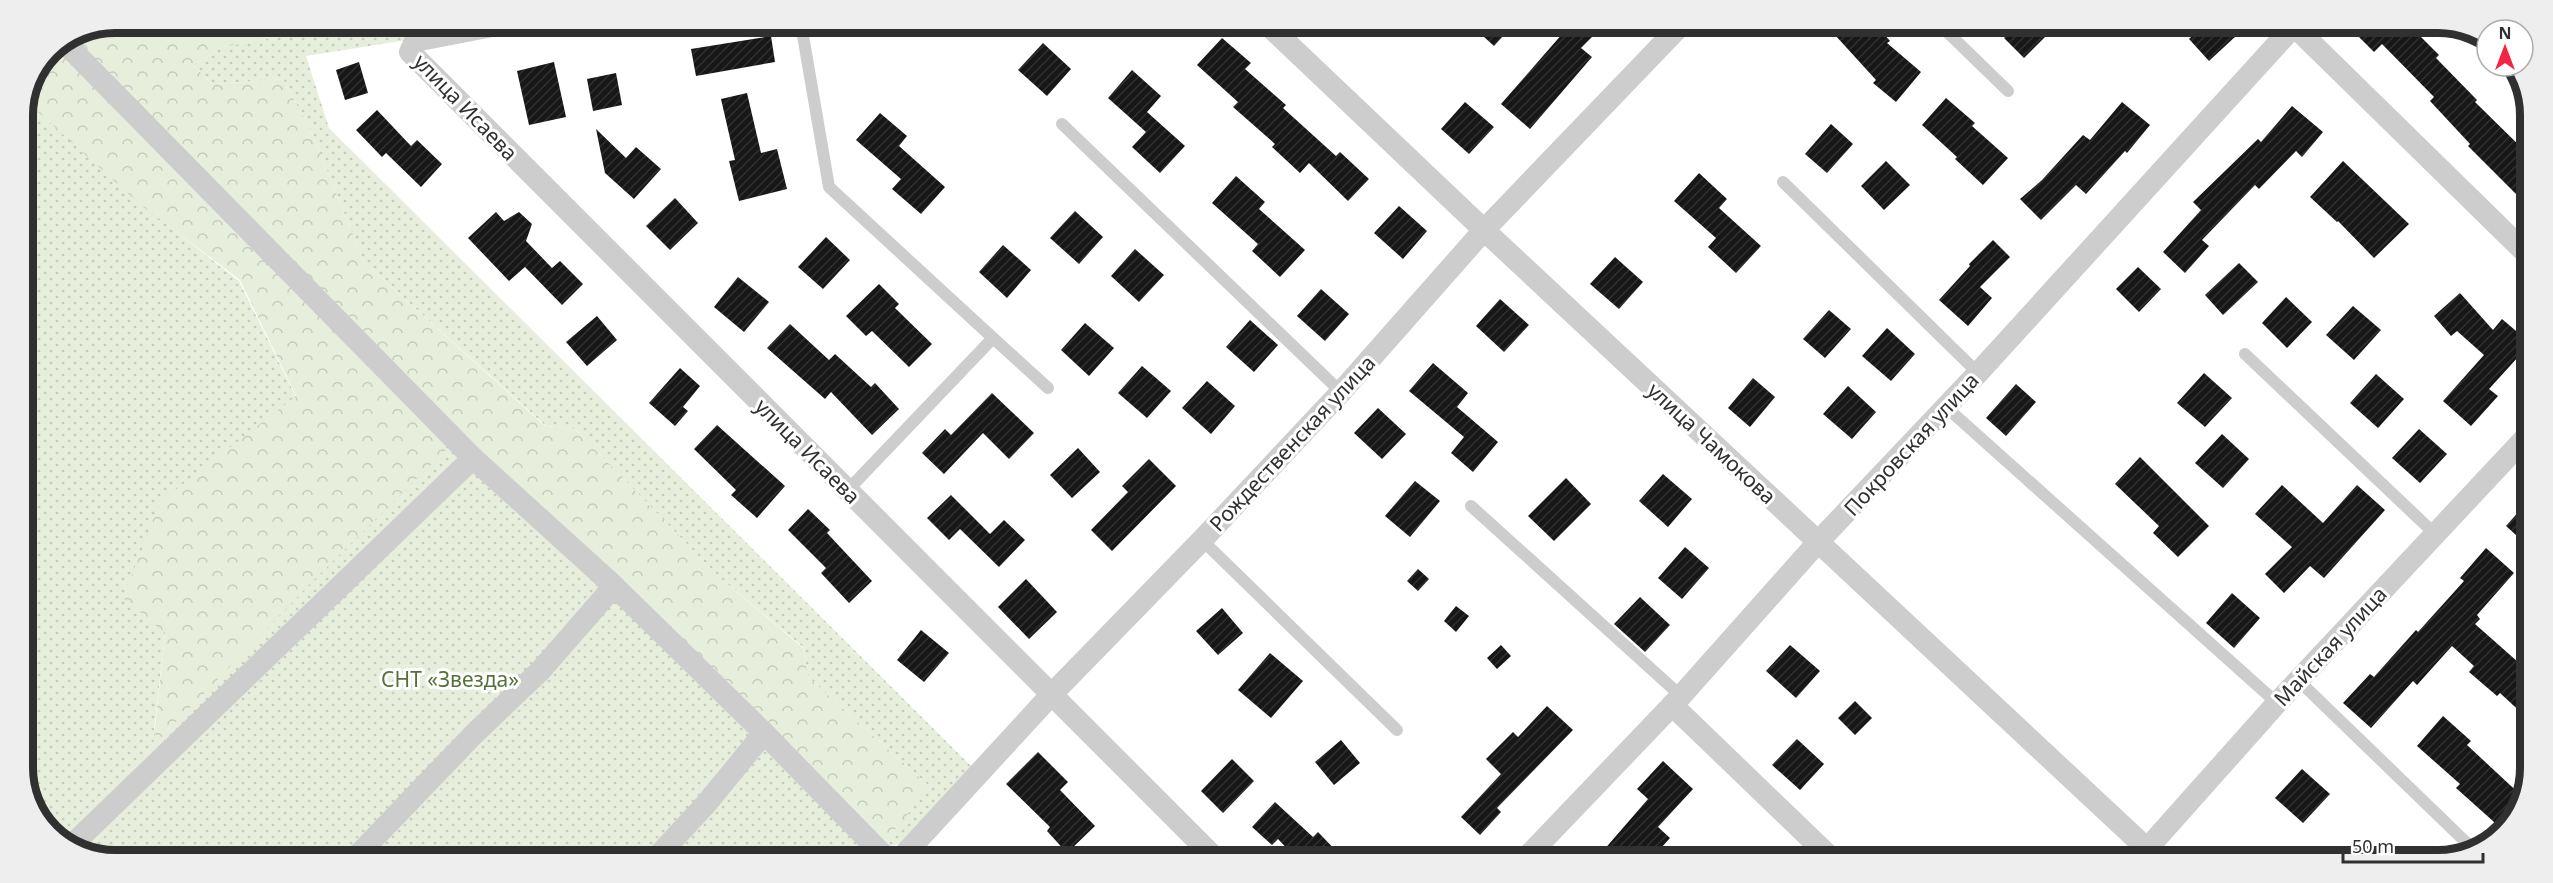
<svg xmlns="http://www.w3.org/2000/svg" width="2553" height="883" font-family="'Noto Sans',sans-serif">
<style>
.grass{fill:url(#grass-dots)}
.forest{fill:url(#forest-crowns)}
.building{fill:url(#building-hatch)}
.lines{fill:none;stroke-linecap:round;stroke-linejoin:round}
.service{stroke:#cdcdcd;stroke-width:12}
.minor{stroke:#cdcdcd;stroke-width:22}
.labels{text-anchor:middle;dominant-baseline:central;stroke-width:6;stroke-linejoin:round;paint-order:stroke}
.street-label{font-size:21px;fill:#303030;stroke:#fff}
.park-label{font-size:21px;fill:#577039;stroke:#fff}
.rim{fill:none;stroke:#303030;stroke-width:8}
</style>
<defs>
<pattern id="grass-dots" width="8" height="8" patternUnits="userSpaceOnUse" patternTransform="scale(1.5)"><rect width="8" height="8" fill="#e7eedc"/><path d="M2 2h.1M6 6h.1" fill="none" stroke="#c6ccbd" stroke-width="1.8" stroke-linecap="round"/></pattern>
<pattern id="forest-crowns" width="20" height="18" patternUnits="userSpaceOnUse" patternTransform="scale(1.5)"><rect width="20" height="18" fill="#e7eedc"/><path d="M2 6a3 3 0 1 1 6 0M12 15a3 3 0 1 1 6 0" fill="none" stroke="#c6ccbd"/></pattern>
<pattern id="building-hatch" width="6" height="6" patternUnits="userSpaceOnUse" patternTransform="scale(1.5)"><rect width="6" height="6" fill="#171717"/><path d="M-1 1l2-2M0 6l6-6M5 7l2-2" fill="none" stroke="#303030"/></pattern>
</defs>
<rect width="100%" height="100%" fill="#fff"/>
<!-- grass -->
<polygon class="grass" points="351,23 515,23 306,56 329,128 977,772 906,843 880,848 890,857 85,856 42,825 23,775 23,109 26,101 141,204 239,281 296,397 165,633 154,731 443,430 930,787 808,677 803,647 718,576 575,429 546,426 364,262 312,133 283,79 212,84 193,65 223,47"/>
<!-- forest -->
<g class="forest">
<polygon points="115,23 351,23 223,47 193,65 212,84 283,79 312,133 364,262 545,426 575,429 718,576 803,648 808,677 930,787 880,848 70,41"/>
<polygon points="57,46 447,439 445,451 310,584 153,746 165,633 123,598 160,502 296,396 240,280 141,205 26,101 50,49"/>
</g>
<!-- building -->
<g class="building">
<polygon points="1471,25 1513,25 1494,46"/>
<polygon points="1570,25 1603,26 1581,48 1592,57 1530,129 1501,104"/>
<polygon points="1844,26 1877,26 1890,41 1887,43 1921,72 1896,102 1873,83 1876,80 1835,35"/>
<polygon points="2016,26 2056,26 2024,58 2004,38"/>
<polygon points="2202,27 2229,27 2237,35 2209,61 2189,39"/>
<polygon points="2349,27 2411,27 2439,55 2436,58 2477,100 2475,102 2530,156 2530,208 2468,146 2470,144 2430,101 2434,97 2382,44 2374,52"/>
<polygon points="771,36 775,62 696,76 691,49"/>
<polygon points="1222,38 1251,63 1245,69 1286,105 1283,108 1336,156 1340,152 1369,179 1348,201 1309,163 1300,173 1272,147 1275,144 1233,107 1238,102 1197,65"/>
<polygon points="1043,43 1071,69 1047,96 1018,70"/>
<polygon points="359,62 368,93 345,100 336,70"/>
<polygon points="554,62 566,117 529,125 517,71"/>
<polygon points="1132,70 1161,96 1147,112 1185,146 1160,173 1132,147 1146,132 1108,98"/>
<polygon points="616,73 622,105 593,111 587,79"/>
<polygon points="747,93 761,153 777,149 787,189 739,201 729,161 735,160 721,99"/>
<polygon points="1946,98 1975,123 1972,126 2008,158 1983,185 1955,159 1957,157 1922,125"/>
<polygon points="1465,102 1494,127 1469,154 1441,129"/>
<polygon points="2122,102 2150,125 2127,153 2125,151 2086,194 2076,185 2041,220 2020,199 2042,180 2083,135 2090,140"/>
<polygon points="2292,106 2323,132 2302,157 2296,151 2259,189 2255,185 2202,240 2209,246 2185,273 2163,252 2201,210 2193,202 2258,139 2261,142"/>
<polygon points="377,110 411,146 417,140 442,164 421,187 386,153 382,157 356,130"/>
<polygon points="880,113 907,136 899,146 945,187 921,214 892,189 901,179 856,140"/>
<polygon points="1831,124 1853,144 1827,173 1805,154"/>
<polygon points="596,129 626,158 636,147 661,169 634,199 605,173"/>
<polygon points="1886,161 1910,185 1884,210 1861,186"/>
<polygon points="2343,161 2409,224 2374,258 2338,221 2337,222 2310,197"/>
<polygon points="1699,173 1727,199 1719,208 1761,246 1736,273 1708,247 1716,238 1674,201"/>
<polygon points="1236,176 1265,202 1259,209 1305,250 1280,277 1252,251 1258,244 1212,203"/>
<polygon points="675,198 698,223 670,250 646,226"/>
<polygon points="1399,206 1427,231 1403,259 1374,233"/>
<polygon points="1075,211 1103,237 1079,264 1050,238"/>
<polygon points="496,212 504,221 519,212 532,224 526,241 552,268 560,261 583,284 562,305 525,267 509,281 468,238"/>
<polygon points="826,237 850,260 823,289 798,267"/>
<polygon points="1993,240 2010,257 1980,287 1992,298 1968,326 1939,300 1970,266 1969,264"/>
<polygon points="1003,245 1031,270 1007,298 979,272"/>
<polygon points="1135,249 1164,275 1139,302 1111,276"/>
<polygon points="1615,257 1643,282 1619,309 1590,284"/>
<polygon points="2239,263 2258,282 2223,315 2205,295"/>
<polygon points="2138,267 2161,289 2139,312 2116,289"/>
<polygon points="738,277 769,302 744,332 714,307"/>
<polygon points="879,284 899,304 895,308 932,344 909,367 872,331 866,336 846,316"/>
<polygon points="1321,289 1349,314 1325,341 1297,316"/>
<polygon points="2460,293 2493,330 2502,319 2529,342 2529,345 2489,389 2498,396 2471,426 2443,401 2484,355 2457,331 2451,336 2434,316"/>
<polygon points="2286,297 2312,322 2287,348 2262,323"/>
<polygon points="1500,299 1529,325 1504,352 1476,326"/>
<polygon points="2353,306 2381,330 2354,360 2326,335"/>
<polygon points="1829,310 1851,329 1825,358 1803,339"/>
<polygon points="597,316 617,340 587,366 566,342"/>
<polygon points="1250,320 1278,345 1254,372 1226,347"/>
<polygon points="1085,323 1114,348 1089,376 1061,350"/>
<polygon points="790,324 829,360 835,354 871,387 875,383 899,409 872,435 831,392 825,399 767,348"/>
<polygon points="1887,328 1915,354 1891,381 1862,356"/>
<polygon points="1433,363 1468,393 1457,407 1498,442 1473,472 1451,453 1464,437 1409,391"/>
<polygon points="1142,366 1171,391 1147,418 1118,393"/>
<polygon points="680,368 700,386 683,407 688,411 675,426 649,403"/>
<polygon points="2204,373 2232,398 2205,427 2177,403"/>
<polygon points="2376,374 2404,399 2378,428 2350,403"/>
<polygon points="1753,378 1775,397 1750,427 1728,408"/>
<polygon points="1207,381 1235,406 1211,434 1182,408"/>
<polygon points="2016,384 2036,402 2006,436 1986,418"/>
<polygon points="1848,386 1876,412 1852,439 1823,414"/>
<polygon points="992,393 1034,433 1009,459 983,433 944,474 922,453 945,429 951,435"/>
<polygon points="1378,408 1406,434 1382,459 1354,433"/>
<polygon points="717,425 785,486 757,518 731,495 736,490 694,449"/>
<polygon points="2419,429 2447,454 2420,483 2392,458"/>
<polygon points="2222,434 2249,459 2223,488 2195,463"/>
<polygon points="1078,448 1100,472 1072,498 1050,475"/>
<polygon points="2140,457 2209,526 2178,557 2153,533 2159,526 2115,484"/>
<polygon points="1149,459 1176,486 1112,551 1091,530 1128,492 1122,486"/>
<polygon points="1663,474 1692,499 1668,527 1639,501"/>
<polygon points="1566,478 1591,504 1554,541 1528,516"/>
<polygon points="1415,481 1440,501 1410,537 1385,516"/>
<polygon points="2282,485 2323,523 2357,485 2385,510 2324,578 2310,566 2284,593 2265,574 2292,547 2255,514"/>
<polygon points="951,495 990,534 1004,520 1025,540 999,567 960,529 949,540 927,518"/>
<polygon points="2528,501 2527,545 2506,526"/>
<polygon points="808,509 830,530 827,533 872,581 849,603 821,573 826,568 788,530"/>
<polygon points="1685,547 1709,568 1682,599 1658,578"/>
<polygon points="2486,548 2514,573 2477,615 2480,619 2475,624 2527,670 2526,717 2500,693 2497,696 2469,672 2474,666 2452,646 2417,685 2413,681 2371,728 2343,703 2370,674 2374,677 2416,630 2418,632 2464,581 2460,578"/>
<polygon points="1418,569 1429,579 1418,591 1407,581"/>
<polygon points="1026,579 1057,612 1029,639 998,607"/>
<polygon points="2232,593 2260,618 2234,648 2206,623"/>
<polygon points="1640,597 1670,625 1645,652 1614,624"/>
<polygon points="1456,606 1469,616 1456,632 1444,621"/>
<polygon points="1222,608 1243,633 1218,655 1196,631"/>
<polygon points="921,630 949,653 924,682 897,660"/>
<polygon points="1501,645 1511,656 1497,669 1487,658"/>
<polygon points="1790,645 1820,671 1796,698 1766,671"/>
<polygon points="1270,653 1303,681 1271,718 1238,690"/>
<polygon points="1855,701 1872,718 1855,735 1838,718"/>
<polygon points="1547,706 1573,730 1497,808 1501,812 1480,835 1461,817 1501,774 1486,759 1513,732 1518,737"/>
<polygon points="2443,716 2471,741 2467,745 2525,799 2503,830 2456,788 2460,784 2417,746"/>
<polygon points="1797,739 1824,764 1800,790 1772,765"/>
<polygon points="1341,740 1360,763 1334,785 1315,762"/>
<polygon points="1038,752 1068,782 1060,790 1095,826 1067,853 1047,831 1050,827 1006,784"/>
<polygon points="1232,759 1254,781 1223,813 1201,791"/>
<polygon points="1663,761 1693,789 1658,827 1670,838 1651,859 1596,859 1648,799 1637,789"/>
<polygon points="2302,769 2330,794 2303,823 2275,798"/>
<polygon points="1275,802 1313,837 1318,832 1343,858 1296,858 1278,839 1272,845 1252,827"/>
</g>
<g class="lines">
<!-- service -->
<g class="service">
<polyline points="801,24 829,187 993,338"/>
<polyline points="1941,26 2008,91"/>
<polyline points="1062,124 1341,392"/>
<polyline points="1783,182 1978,373"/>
<polyline points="2245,354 2435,534"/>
<polyline points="1946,407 2277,703"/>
<polyline points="847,491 993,338 1048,388"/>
<polyline points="1471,506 1681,696"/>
<polyline points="1202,540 1397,730"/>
<polyline points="2298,680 2473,849"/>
</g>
<!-- minor -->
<g class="minor">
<polyline points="508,23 415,41 410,52 1215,858"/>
<polyline points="1268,25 1484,230 2159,860"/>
<polyline points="2295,27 2529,256"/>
<polyline points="65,43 473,458 614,586 764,733 885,857"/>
<polyline points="1672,705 1832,859"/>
<polyline points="71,846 473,458"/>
<polyline points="357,856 473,735 541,670 614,586"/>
<polyline points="657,857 706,804 764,733"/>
<polyline points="902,857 1051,695 1202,540 1341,392 1484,230 1680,26"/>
<polyline points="1525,859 1681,696 1818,542 1978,373 2293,27"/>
<polyline points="2138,859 2277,703 2528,435"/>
</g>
</g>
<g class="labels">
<!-- street labels -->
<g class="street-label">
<text transform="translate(466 107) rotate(46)">улица Исаева</text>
<text transform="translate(1292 443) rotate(-47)">Рождественская улица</text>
<text transform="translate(1712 443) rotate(43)">улица Чамокова</text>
<text transform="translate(1911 444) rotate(-47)">Покровская улица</text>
<text transform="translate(808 451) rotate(45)">улица Исаева</text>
<text transform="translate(2330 646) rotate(-47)">Майская улица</text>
</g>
<!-- park labels -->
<g class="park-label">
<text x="450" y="679">СНТ «Звезда»</text>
</g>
</g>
<!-- crop -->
<path d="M0 0H2553V883H0ZM115 33H2438A82 82 0 0 1 2520 115V768A82 82 0 0 1 2438 850H115A82 82 0 0 1 33 768V115A82 82 0 0 1 115 33Z" fill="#eee" fill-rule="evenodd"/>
<path class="rim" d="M115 33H2438A82 82 0 0 1 2520 115V768A82 82 0 0 1 2438 850H115A82 82 0 0 1 33 768V115A82 82 0 0 1 115 33Z"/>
<!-- north arrow -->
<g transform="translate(2505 48)"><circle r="28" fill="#ffffff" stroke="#acacac" stroke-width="1.5"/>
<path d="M0-4.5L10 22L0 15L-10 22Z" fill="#f42444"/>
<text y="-9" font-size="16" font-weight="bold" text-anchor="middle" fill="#303030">N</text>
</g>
<!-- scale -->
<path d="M2343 853v9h140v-9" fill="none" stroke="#303030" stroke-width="3"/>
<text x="2352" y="853" font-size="18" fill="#303030" stroke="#ffffff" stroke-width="4.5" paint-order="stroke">50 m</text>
</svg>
